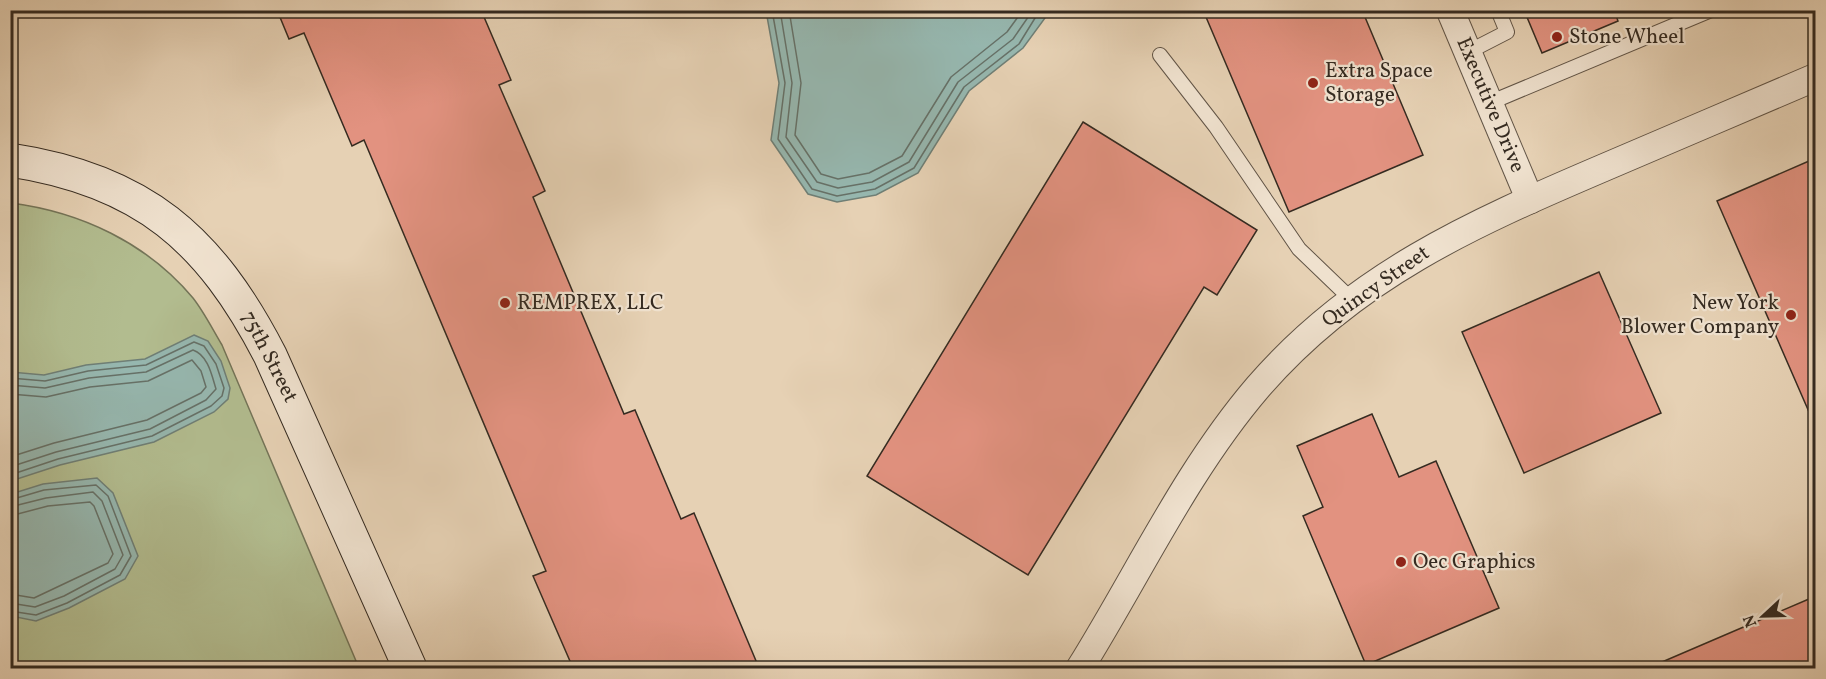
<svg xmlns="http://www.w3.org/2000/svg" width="1826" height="679" font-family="Vollkorn,serif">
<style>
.green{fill:#b2bc8f;stroke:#747458;stroke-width:1.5}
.water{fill:#96b7af;stroke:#6f7f76;stroke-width:1.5}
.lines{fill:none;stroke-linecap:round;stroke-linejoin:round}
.shore{stroke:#667168;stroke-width:1.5}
.building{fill:#e29280;stroke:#352b21;stroke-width:1.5}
.lane-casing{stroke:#615446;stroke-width:16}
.street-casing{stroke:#615446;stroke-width:29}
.secondary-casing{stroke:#352b21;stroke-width:35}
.lane{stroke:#efe1ce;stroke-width:14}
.street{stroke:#efe1ce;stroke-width:27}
.secondary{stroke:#efe1ce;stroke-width:33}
.poi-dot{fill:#8f2418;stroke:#efe1ce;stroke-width:2}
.labels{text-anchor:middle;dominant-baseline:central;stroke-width:4.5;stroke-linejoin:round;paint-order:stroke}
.poi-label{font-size:21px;fill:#352b21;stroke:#efe1ce;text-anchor:start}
.street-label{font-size:21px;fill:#352b21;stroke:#efe1ce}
</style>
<rect width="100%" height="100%" fill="#e6d1b4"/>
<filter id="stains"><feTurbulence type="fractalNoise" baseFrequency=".00333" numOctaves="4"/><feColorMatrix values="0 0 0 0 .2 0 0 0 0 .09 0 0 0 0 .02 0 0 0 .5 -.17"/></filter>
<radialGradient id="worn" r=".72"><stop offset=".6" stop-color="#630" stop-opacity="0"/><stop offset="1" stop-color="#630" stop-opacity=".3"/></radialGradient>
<!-- green -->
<path class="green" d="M11,203C81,212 147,243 193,298C204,312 213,330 222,345L359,668H11Z"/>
<!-- water -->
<g class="water">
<polygon points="766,11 766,10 1046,11 1045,18 1023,48 969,91 918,173 876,195 837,202 808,194 771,140 779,83"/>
<polygon points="194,335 208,341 221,361 230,388 228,399 214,412 154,442 60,465 11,481 11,372 44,375 86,365 145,359"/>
<polygon points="97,478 113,493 138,556 125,579 69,608 36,621 11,616 11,494 43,484"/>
</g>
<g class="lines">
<!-- shore -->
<g class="shore">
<polyline points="772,10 785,83 778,139 812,189 837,196 875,189 914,168 964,87 1019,44 1040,10"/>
<polyline points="780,10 792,83 786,137 817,182 838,188 872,182 909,162 958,82 1013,39 1033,10"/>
<polyline points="789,10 801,83 795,135 821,174 838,179 869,173 902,156 951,77 1007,32 1023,10"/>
<polyline points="10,378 45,381 88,371 146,365 194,342 204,346 216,364 224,388 222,396 211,406 152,436 58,459 10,475"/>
<path d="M10,385L45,388L89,378L146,372L193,350C208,355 212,376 216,389L206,400L150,429L56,452L10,467"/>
<polyline points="10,394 46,397 90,387 148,381 192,360 201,371 206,387 201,393 147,420 54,443 10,457"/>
<polyline points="10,500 44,490 96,485 108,496 131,556 120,575 67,603 36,615 10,611"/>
<polyline points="10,507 46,498 93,492 102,501 123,555 115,569 64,596 35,607 10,603"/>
<polyline points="10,516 48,506 90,502 94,506 113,554 108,563 34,598 10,594"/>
</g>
</g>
<!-- building -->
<g class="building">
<polygon points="277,10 481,10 511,80 499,85 545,191 533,197 624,414 635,410 681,519 694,513 759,668 573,668 533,576 546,571 364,140 352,146 304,33 289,39"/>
<polygon points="1203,10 1362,10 1423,155 1289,212"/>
<polygon points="1524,10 1614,10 1618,21 1542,53"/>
<polygon points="1083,122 1257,230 1217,295 1204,287 1028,575 867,476"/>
<polygon points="1816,158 1816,428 1717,201"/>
<polygon points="1599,272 1661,413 1524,473 1462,332"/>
<polygon points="1372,414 1399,477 1436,461 1499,608 1366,665 1303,516 1323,507 1297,446"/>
<polygon points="1816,596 1816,668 1648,668"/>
</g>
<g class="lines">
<defs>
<g id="lane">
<polyline points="1468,52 1507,32 1498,10"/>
<polyline points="1160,55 1216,127 1299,249 1352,300"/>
<polyline points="1489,103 1711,10"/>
</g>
<g id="street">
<polyline points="1450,10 1530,200"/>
<path d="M1080,668C1138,575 1186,471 1258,387C1354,276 1472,224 1603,168C1674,138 1745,107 1816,77"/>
</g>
<path id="secondary" d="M10,160C143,180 210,239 270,355L410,668"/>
</defs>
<!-- lane casing -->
<use href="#lane" class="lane-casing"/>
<!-- street casing -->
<use href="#street" class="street-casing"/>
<!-- secondary casing -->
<use href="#secondary" class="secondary-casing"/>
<!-- lane -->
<use href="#lane" class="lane"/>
<!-- street -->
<use href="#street" class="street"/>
<!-- secondary -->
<use href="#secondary" class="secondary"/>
</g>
<!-- markers -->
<g class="poi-dot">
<circle cx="1557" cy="37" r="6"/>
<circle cx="1313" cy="83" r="6"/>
<circle cx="505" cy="303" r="6"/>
<circle cx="1791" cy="315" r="6"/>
<circle cx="1401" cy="562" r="6"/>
</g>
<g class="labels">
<!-- poi labels -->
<g class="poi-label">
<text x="1569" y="37">Stone Wheel</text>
<text x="1325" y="71">Extra Space<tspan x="1325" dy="24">Storage</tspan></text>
<text x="517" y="303">REMPREX, LLC</text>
<text x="1779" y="303" text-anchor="end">New York<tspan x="1779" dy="24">Blower Company</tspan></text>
<text x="1413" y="562">Oec Graphics</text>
</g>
<!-- street labels -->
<g class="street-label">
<text transform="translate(1490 105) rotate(67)">Executive Drive</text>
<text transform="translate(1376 287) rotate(-35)">Quincy Street</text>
<text transform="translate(269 357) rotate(63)">75th Street</text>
</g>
</g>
<!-- margin -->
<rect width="1826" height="679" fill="none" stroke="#e6d1b4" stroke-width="36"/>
<rect x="12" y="12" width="1802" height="655" fill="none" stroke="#352b21" stroke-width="3"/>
<rect x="18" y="18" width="1790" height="643" fill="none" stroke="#352b21" stroke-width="1.5"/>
<!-- north arrow -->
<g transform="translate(1763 616) rotate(248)" stroke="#efe1ce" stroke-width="4.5" paint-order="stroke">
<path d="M0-4.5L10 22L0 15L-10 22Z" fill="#352b21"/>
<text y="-9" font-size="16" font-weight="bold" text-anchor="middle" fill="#352b21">N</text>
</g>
<rect width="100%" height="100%" filter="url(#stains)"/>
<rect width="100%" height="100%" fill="url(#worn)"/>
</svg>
